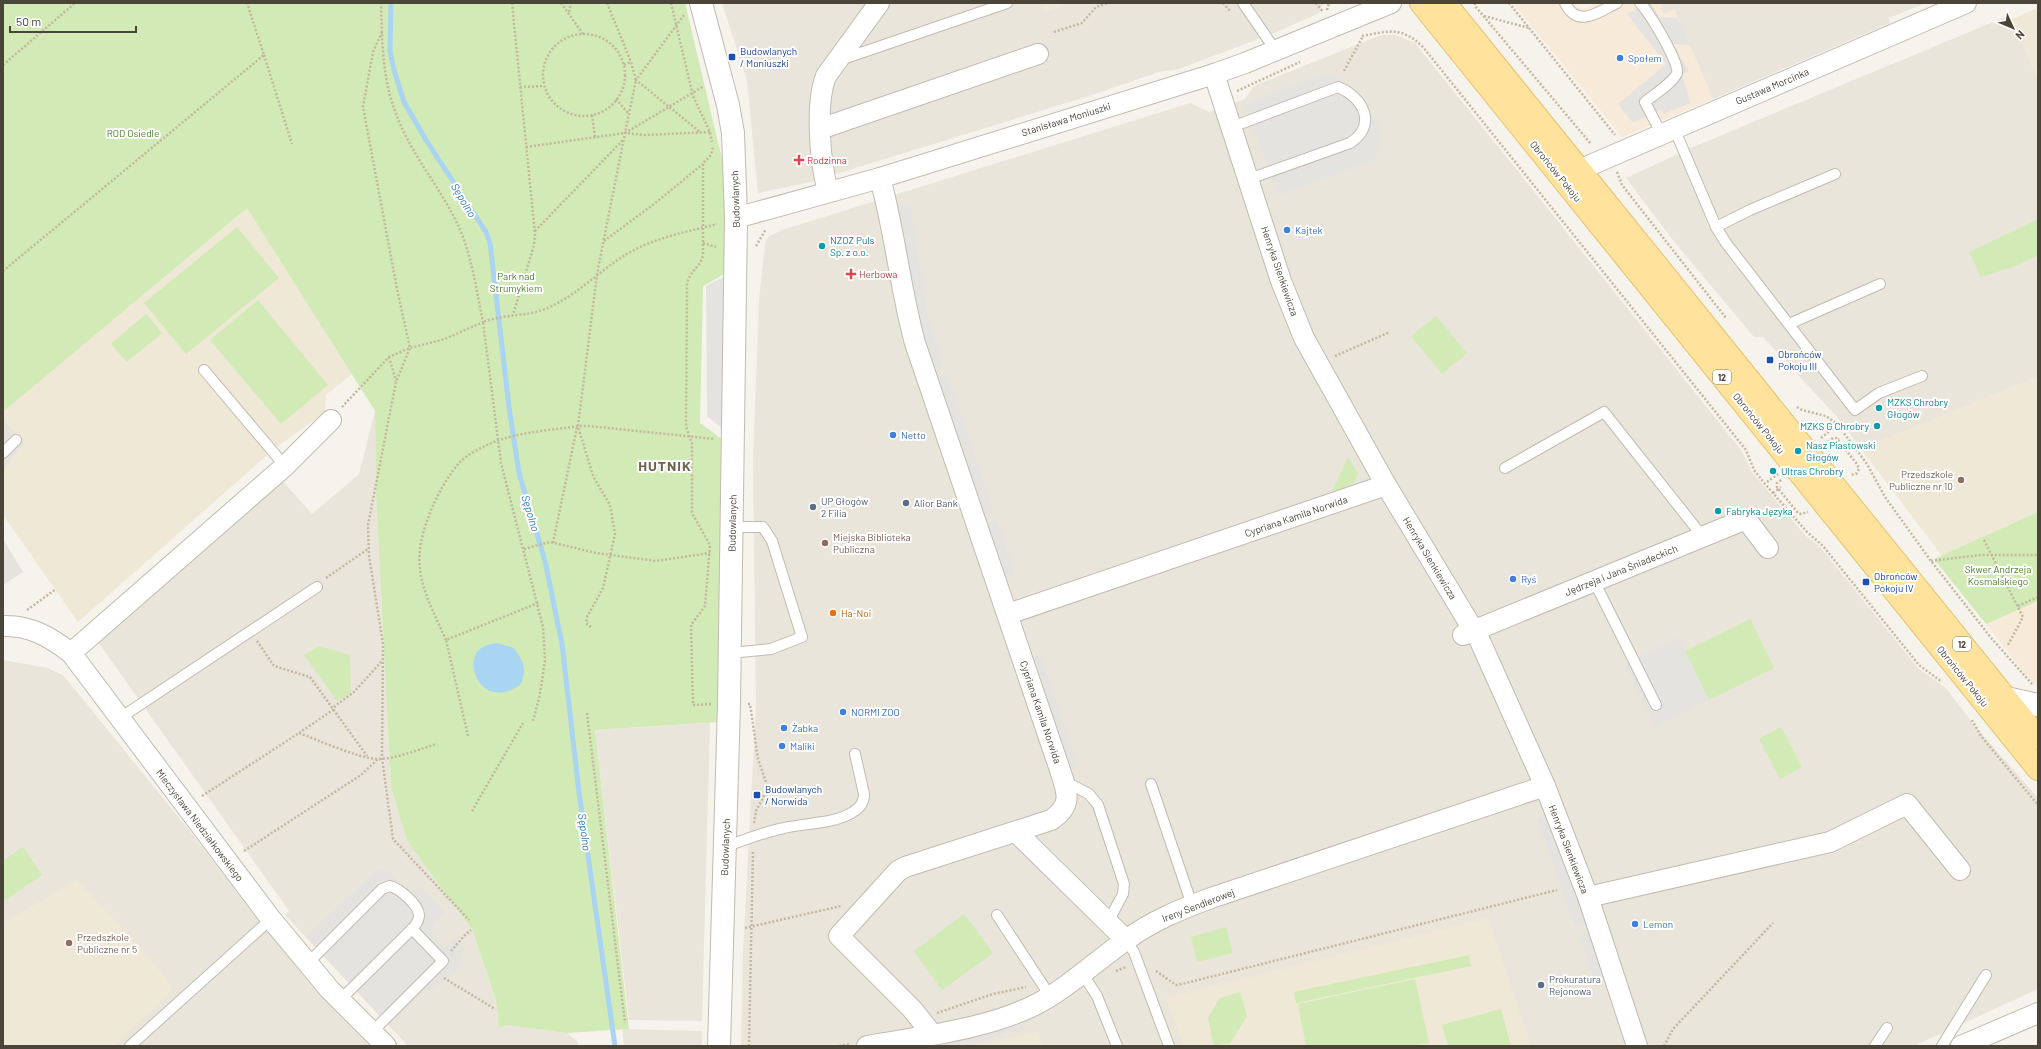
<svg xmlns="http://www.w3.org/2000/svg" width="2041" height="1049" font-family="Barlow,sans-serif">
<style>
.residential{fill:#eae5da}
.commercial{fill:#f7ead8}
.industrial{fill:#e6e2dd}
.education{fill:#efe8d6}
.green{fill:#d2eab5}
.parking{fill:#e5e3e0}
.water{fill:#a9d4f2}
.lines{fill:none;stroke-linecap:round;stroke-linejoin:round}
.stream{stroke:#a9d4f2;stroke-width:5}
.service-casing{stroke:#c2bbae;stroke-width:12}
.minor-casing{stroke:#c2bbae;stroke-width:22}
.tertiary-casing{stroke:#c2bbae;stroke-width:24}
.primary-casing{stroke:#e6c16a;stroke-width:24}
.path{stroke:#c4b79f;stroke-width:2.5;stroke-dasharray:2 2;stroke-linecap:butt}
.service{stroke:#fff;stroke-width:10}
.minor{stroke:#fff;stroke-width:20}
.tertiary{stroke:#fff;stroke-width:22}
.primary{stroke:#ffe39c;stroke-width:22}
.path-bridge{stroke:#c4b79f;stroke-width:2.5;stroke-dasharray:2 2;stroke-linecap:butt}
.transit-dot{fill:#1a4fb4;stroke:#fff;stroke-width:1.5}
.shop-dot{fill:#3f7fe0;stroke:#fff;stroke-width:1.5}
.health-dot{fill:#e0444e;stroke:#fff;stroke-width:1.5}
.culture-dot{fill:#0f9aa8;stroke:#fff;stroke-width:1.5}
.education-dot{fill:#8d6e63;stroke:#fff;stroke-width:1.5}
.service-dot{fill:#5c6f8a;stroke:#fff;stroke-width:1.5}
.food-dot{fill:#e8710a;stroke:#fff;stroke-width:1.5}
.labels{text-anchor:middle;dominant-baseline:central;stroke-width:4;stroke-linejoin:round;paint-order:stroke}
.shield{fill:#fff;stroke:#817c74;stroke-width:1}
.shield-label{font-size:9px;font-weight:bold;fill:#4b4439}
.transit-label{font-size:10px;fill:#164399;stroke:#fff;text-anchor:start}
.shop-label{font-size:10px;fill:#366cbe;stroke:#fff;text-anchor:start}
.street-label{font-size:10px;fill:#4b4439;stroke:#fff}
.park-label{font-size:10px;fill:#4a7f2a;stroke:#fff}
.health-label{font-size:10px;fill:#be3a42;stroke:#fff;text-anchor:start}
.culture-label{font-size:10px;fill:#0d838f;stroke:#fff;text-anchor:start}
.education-label{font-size:10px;fill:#785e54;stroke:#fff;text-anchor:start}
.service-label{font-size:10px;fill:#4e5e75;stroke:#fff;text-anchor:start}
.food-label{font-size:10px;fill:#c56008;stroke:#fff;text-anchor:start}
.water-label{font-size:11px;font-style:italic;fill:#2e7ab2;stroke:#fff}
.district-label{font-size:14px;font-weight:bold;letter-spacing:1px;fill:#6e6250;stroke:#fff}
</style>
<rect width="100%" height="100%" fill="#f6f3ec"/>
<!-- residential -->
<g class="residential">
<polygon points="722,3 1323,3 1319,13 1279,31 1179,69 1159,72 1086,97 810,182 758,193 747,81"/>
<polygon points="1660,3 1926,3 1889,18 1890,23 1713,99 1674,9 1664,14"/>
<polygon points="2010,15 2038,79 2038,377 1861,449 1839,419 1763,337 1754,337 1672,239 1626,178 1693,147"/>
<polygon points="1381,35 1396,35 1415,43 1741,450 1752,472 1804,534 1821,548 1918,668 1946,688 1975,726 2038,798 2038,989 1914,1046 741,1046 743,952 756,705 753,461 759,300 765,244 768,237 782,230 1190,103 1209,112 1245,99 1253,87 1259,84"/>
<polygon points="375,411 376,495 391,787 407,841 472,929 496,1000 499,1029 506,1025 567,1033 578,1042 579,1046 408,1046 285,915 289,911 98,642 282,480 312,514 359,474"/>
<polygon points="3,660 48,668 64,676 193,835 274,939 376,1046 3,1046"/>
<polygon points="710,723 702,1021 629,1020 595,730"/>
<polygon points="622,1029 702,1031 702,1046 624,1046"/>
</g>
<!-- commercial -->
<g class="commercial">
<polygon points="1513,3 1574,3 1576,7 1582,9 1597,3 1660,3 1664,14 1674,9 1713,99 1622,137"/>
<polygon points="2038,601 2038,685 2036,685 2030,680 1986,624"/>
</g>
<!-- industrial -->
<g class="industrial">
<polygon points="3,419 25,443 3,471"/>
<polygon points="3,539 23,572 3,585"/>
</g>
<!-- education -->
<g class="education">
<polygon points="1041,3 1070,3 1047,11"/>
<polygon points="2038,8 2038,79 2012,19"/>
<polygon points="247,208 352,374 326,395 325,412 273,450 78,622 3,515 3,471 25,443 3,420 3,412"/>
<polygon points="2038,377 2038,512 1942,556 1861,449"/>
<polygon points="77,880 154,963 173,989 114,1046 3,1046 3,923"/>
<polygon points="1488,918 1531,1046 1184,1046 1166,998"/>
<polygon points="1038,1032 1042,1046 969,1046 976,1045"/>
</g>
<!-- green -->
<g class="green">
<polygon points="3,3 685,3 723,163 726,273 703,286 700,423 726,442 720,722 595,730 629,1029 567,1033 506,1025 499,1029 496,1000 472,929 407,841 391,787 376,495 375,411 247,208 3,412"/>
<polygon points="2038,219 2038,255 2018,265 1981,277 1969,252"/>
<polygon points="237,227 279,278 186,354 144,303"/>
<polygon points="258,300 328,385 281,424 210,340"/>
<polygon points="146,314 162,333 127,362 111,344"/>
<polygon points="1436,316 1467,353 1442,374 1411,336"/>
<path d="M1348,458L1358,473C1355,488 1343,489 1331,493Z"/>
<polygon points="2038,512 2038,601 1986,624 1934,559"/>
<polygon points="1750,619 1774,668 1709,700 1685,651"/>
<polygon points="319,646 350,655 351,693 337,701 304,655"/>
<polygon points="1781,727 1802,767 1780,779 1759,739"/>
<polygon points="23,847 42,875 5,900 3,898 3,861"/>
<polygon points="964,914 993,953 942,990 914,951"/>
<polygon points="1226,927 1233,953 1197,962 1191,937"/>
<polygon points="1469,955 1471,966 1296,1003 1294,992"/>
<polygon points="1415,979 1429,1043 1413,1046 1306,1046 1298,1004"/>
<polygon points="1240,992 1247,1016 1230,1043 1214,1046 1208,1018 1220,998"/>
<polygon points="1501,1009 1511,1046 1448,1046 1442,1025"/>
</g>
<!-- parking -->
<g class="parking">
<polygon points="1648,3 1651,3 1659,17 1678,18 1690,45 1673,44 1689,71 1682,74 1690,103 1664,114 1661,109 1633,123 1618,104 1666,64 1627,14"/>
<polygon points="1329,73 1351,86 1378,124 1380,139 1374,160 1279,195 1246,109 1251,101"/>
<polygon points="910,204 928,318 943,366 932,369 916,318 898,206"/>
<polygon points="725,276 724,430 707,416 706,286"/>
<polygon points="946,374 993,510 982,514 935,378"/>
<polygon points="997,520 1015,574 1003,578 985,524"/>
<polygon points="1678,637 1709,700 1656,727 1625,664"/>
<polygon points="1040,655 1077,766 1065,770 1028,659"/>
<polygon points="1549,815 1587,922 1575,926 1537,819"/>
<polygon points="376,870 389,872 409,895 420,886 445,912 434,923 432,929 433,936 444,948 454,939 464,950 457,971 433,989 427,989 389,1026 306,937"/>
<polygon points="1591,932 1606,976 1595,980 1579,936"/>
<polygon points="1014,1021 1026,1028 992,1038 951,1046 895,1046"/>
</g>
<!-- water -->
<path class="water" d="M497,643L514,648C523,660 528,671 520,685C481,711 463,663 480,649C485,645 491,644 497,643Z"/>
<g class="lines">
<!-- stream -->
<polyline class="stream" points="391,3 390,51 394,70 404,102 426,140 486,232 490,243 509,407 519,473 545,561 562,644 579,792 615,1046"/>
<defs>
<g id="service">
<polyline points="1243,3 1276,51"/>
<path d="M1565,3C1578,29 1598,12 1617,3"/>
<path d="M1640,3C1649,12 1680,63 1677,73C1674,82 1652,96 1645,102L1661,133"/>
<polyline points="840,60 1007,3"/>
<path d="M1232,127L1338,87C1363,97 1378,125 1350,143L1249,179"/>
<polyline points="1674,128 1716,227 1726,243 1855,410 1879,393 1922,376"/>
<polyline points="1716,227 1750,210 1835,174"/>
<polyline points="1789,324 1880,284"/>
<polyline points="204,370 285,466"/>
<polyline points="3,453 16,440"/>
<polyline points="1505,468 1604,412 1703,537"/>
<polyline points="1594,581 1656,705"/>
<polyline points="730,653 771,649 802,637 772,541 763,527 732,527"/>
<polyline points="120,718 317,587"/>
<polyline points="1064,781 1089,794 1098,805 1124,884 1123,894 1108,922"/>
<polyline points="1151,784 1192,905"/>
<path d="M725,847C744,840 764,832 784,828C806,823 834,824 853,812C860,808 864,802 864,794L855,754"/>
<polyline points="997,915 1050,996"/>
<polyline points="1126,940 1134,952 1169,1046"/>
<path d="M307,964L382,889L390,886C400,889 418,904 419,915C419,921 416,925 412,929L340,1000"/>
<polyline points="1082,973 1097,996 1117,1046"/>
<polyline points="372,1032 443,961 412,929"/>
<polyline points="130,1046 271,919"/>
<polyline points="1875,1046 1887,1028"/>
<polyline points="1942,1046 1986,975"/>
</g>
<g id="minor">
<polyline points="1214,74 1281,281 1304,338 1386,485 1480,641 1545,786 1588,897 1637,1046"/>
<polyline points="820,129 1038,54"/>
<polyline points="1579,170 1966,3"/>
<path d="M880,178C895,232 900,288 915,343L1061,773C1068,794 1072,806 1051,820L905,867L898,871L839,936L912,1009L932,1034"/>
<path d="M828,191C820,163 815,104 826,76L879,3"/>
<polyline points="736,218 880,178 1214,74 1245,63 1391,3"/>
<polyline points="1008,614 1386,485"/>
<path d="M3,626C30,625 50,637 71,653L271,919L330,990L386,1046"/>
<polyline points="1463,635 1746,519 1768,548"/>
<polyline points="71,653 285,466 331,420"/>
<polyline points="1016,832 1126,940"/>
<polyline points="1588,897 1830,842 1907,804 1960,870"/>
<path d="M867,1046C923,1036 984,1030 1035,1005C1068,988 1096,961 1126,940C1152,921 1181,909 1211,898L1545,786"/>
<polyline points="1961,1046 2038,1013"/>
</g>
<g id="tertiary">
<polyline points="701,3 728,105 733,133 736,218 729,704 719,1046"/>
<polyline points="2006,698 2038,705"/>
</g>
<g id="primary">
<polyline points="1421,3 2038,769"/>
<polyline points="1445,3 2038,738"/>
</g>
</defs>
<!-- service casing -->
<use href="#service" class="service-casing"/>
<!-- minor casing -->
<use href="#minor" class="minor-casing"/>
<!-- tertiary casing -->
<use href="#tertiary" class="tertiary-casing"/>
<!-- primary casing -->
<use href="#primary" class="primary-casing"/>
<!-- path -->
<g class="path">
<polyline points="512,3 535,234 534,245 513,315"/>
<polyline points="561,3 583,34"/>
<polyline points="607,3 631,62 636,80 625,133"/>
<polyline points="671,3 693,96 710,132 712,142"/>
<polyline points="1223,3 1231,12"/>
<polyline points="1316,3 1323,12"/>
<polyline points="1475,3 1475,6 1591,144"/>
<polyline points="1509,3 1615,135"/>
<polyline points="1327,10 1329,3"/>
<polyline points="569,12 571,3"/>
<polyline points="684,15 636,80 700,132"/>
<polyline points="1484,16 1529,28"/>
<polyline points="382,32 373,52 363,107 397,289 410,348 396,382 368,525 369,556 383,644 382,758 393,839 469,920"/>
<polyline points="1054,32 1082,23 1096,7 1108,3"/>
<circle cx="584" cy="75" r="41"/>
<path d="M1362,36C1389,31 1401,26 1423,47L1746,450L1754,470L1765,484L1807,532L1823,546L1919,665L1942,682"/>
<polyline points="264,55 292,144"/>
<polyline points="3,65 75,3"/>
<polyline points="624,65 631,62"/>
<polyline points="1344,71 1363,36"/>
<polyline points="520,87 544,86"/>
<polyline points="1237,91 1300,62"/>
<polyline points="616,99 629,114"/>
<polyline points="592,115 595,137"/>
<polyline points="526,147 625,133 704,86"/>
<polyline points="1617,172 1622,185 1726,318"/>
<polyline points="535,231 623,140"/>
<polyline points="604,241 654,204 703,164"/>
<polyline points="703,243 716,247"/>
<polyline points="756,246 766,229"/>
<polyline points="3,271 264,55 247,3"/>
<polyline points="1335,356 1390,332"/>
<polyline points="389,357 396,381"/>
<path d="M342,407L389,357L410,348L445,339L483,322C476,289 472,256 458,225C439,185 408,151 394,108C382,75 382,38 381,3"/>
<polyline points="1797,407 1802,410 1826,416 1837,424 1867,464 1885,497 1931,561 1992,639 2032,684"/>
<polyline points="1821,438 1833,428"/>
<polyline points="1825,444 1833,438 1836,438 1857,464 1859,469 1856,474 1850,475"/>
<polyline points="1829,448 1835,442"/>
<polyline points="1781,480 1777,483 1777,487 1798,513 1801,514 1808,512"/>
<polyline points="1767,482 1778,474"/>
<polyline points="1773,493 1777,490"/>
<polyline points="1984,540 2023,617 2008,645"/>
<polyline points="553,543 577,427"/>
<polyline points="524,549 550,542 596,553 656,561 710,553"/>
<polyline points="1931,561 1980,555 2038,555"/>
<polyline points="326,578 368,549"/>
<polyline points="2018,606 2038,597"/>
<polyline points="27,610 56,589"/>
<polyline points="591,627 586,623 587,617 603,588 615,534 610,505 593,476 578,426 597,274 625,133 645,135 710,132"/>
<path d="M446,640C436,617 423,594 420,569C415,537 439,485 460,462C467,455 477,450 485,446C513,432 547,431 578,426H589L714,439"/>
<polyline points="257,641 274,666 310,677 367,756"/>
<path d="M711,704L693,705L691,625L705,606L710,545L692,513V444L686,426L687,285C689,270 700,269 703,255V163L711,155L713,147"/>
<polyline points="748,704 750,704 758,759 767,785 767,790 756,811 754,824"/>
<polyline points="587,713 625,1023"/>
<polyline points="1972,720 1981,736 2038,805"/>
<path d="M533,721L540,694L545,660L543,627L501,463L483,322C503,314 525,317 545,309C575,297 598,272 625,255C653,238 686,232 717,224"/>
<polyline points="299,733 333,710 335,706 354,692 382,661"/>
<polyline points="468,736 446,640 538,603"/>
<path d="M202,796L299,733C318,740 358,758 377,759C397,759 419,749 437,744"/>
<polyline points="472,811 523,723"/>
<polyline points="244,851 361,775 378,759"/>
<polyline points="745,928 841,906"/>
<polyline points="451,951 465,935 471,930"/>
<polyline points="1116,971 1126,967"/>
<polyline points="1156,971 1176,985 1182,984 1557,890"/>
<polyline points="444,978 495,1009"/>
<polyline points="937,1013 993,994 1026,987"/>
<polyline points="749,1046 753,851"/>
<polyline points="839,1046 851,1044"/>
<polyline points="1664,1046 1673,1029 1773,923"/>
</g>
<!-- service -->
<use href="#service" class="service"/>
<!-- minor -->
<use href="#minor" class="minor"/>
<!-- tertiary -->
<use href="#tertiary" class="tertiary"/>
<!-- primary -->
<use href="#primary" class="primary"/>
<!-- path-bridge -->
<g class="path-bridge">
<polyline points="1835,442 1839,439"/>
<polyline points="1777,490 1781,487"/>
</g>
</g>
<!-- markers -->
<g class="transit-dot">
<rect x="728" y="53" width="8" height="8" rx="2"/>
<rect x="1766" y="356" width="8" height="8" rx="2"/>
<rect x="1862" y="578" width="8" height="8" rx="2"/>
<rect x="753" y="791" width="8" height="8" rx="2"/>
</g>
<g class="shop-dot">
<circle cx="1620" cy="58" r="4"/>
<circle cx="1287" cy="230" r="4"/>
<circle cx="893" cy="435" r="4"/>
<circle cx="1513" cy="579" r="4"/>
<circle cx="843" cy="712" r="4"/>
<circle cx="784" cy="728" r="4"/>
<circle cx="782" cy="746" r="4"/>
<circle cx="1635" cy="924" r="4"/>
</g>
<g class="health-dot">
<path d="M797 154h4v4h4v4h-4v4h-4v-4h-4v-4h4z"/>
<path d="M849 268h4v4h4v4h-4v4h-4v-4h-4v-4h4z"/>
</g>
<g class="culture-dot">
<circle cx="822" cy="246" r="4"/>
<circle cx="1879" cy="408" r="4"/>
<circle cx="1877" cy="426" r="4"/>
<circle cx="1798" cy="451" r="4"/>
<circle cx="1773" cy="471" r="4"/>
<circle cx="1718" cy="511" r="4"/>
</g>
<g class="education-dot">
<circle cx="1961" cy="480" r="4"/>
<circle cx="825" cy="543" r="4"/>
<circle cx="69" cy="943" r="4"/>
</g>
<g class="service-dot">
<circle cx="906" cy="503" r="4"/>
<circle cx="813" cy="507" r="4"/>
<circle cx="1541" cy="985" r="4"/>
</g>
<circle class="food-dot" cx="833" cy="613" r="4"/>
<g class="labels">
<!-- shield labels -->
<g class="shield">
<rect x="1713" y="370" width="18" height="14" rx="3"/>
<rect x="1953" y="637" width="18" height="14" rx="3"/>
</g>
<g class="shield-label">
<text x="1722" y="377">12</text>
<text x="1962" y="644">12</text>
</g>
<!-- transit labels -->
<g class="transit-label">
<text x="740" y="51">Budowlanych<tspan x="740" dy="12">/ Moniuszki</tspan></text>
<text x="1778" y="354">Obrońców<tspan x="1778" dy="12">Pokoju III</tspan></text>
<text x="1874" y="576">Obrońców<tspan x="1874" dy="12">Pokoju IV</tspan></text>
<text x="765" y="789">Budowlanych<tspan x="765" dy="12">/ Norwida</tspan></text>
</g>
<!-- shop labels -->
<g class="shop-label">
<text x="1628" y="58">Społem</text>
<text x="1295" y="230">Kajtek</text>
<text x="901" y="435">Netto</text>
<text x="1521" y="579">Ryś</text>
<text x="851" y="712">NORMI ZOO</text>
<text x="792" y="728">Żabka</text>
<text x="790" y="746">Maliki</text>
<text x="1643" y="924">Lemon</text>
</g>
<!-- street labels -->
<g class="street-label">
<text transform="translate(1772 86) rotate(-23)">Gustawa Morcinka</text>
<text transform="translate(1066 119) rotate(-17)">Stanisława Moniuszki</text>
<text transform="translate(1556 171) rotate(51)">Obrońców Pokoju</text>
<text transform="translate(735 199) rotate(-92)">Budowlanych</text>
<text transform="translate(1280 271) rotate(71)">Henryka Sienkiewicza</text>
<text transform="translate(1759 423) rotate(51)">Obrońców Pokoju</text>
<text transform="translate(1296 516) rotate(-19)">Cypriana Kamila Norwida</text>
<text transform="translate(732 523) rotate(-89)">Budowlanych</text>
<text transform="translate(1430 558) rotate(59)">Henryka Sienkiewicza</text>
<text transform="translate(1621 570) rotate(-22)">Jędrzeja i Jana Śniadeckich</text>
<text transform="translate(1963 676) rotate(51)">Obrońców Pokoju</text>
<text transform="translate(1041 712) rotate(71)">Cypriana Kamila Norwida</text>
<text transform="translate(200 825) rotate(53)">Mieczysława Niedziałkowskiego</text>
<text transform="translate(725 847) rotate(-88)">Budowlanych</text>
<text transform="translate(1569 849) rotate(69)">Henryka Sienkiewicza</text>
<text transform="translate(1198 905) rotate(-21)">Ireny Sendlerowej</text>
</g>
<!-- park labels -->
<g class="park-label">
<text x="133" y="133">ROD Osiedle</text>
<text x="516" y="276">Park nad<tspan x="516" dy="12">Strumykiem</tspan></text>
<text x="1998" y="569">Skwer Andrzeja<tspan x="1998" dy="12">Kosmalskiego</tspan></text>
</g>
<!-- health labels -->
<g class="health-label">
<text x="807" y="160">Rodzinna</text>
<text x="859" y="274">Herbowa</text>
</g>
<!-- culture labels -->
<g class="culture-label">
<text x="830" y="240">NZOZ Puls<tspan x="830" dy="12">Sp. z o.o.</tspan></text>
<text x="1887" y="402">MZKS Chrobry<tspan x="1887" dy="12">Głogów</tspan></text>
<text x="1869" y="426" text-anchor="end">MZKS G Chrobry</text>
<text x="1806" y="445">Nasz Piastowski<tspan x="1806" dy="12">Głogów</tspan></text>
<text x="1781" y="471">Ultras Chrobry</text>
<text x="1726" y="511">Fabryka Języka</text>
</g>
<!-- education labels -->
<g class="education-label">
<text x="1953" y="474" text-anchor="end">Przedszkole<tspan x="1953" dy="12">Publiczne nr 10</tspan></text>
<text x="833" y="537">Miejska Biblioteka<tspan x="833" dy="12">Publiczna</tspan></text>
<text x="77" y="937">Przedszkole<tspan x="77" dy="12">Publiczne nr 5</tspan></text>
</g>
<!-- service labels -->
<g class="service-label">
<text x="821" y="501">UP Głogów<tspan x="821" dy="12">2 Filia</tspan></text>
<text x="914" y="503">Alior Bank</text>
<text x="1549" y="979">Prokuratura<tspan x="1549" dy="12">Rejonowa</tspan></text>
</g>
<!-- food labels -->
<g class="food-label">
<text x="841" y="613">Ha-Noi</text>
</g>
<!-- water labels -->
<g class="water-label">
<text transform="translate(464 200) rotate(59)">Sępolno</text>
<text transform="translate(531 513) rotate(73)">Sępolno</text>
<text transform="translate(585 832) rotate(82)">Sępolno</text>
</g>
<!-- district labels -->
<g class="district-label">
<text x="665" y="465">HUTNIK</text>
</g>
</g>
<!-- border -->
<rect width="2041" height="1049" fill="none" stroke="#4b4439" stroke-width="8"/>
<!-- north arrow -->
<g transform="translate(2013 28) rotate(134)" stroke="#ffffff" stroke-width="3" paint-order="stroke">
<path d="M0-3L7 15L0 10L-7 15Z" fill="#4b4439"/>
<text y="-6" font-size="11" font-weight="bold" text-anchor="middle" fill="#4b4439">N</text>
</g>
<!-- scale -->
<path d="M10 26v6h126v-6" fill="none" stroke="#4b4439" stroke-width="2"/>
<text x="16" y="26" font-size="12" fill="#4b4439" stroke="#ffffff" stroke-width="3" paint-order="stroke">50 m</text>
</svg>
